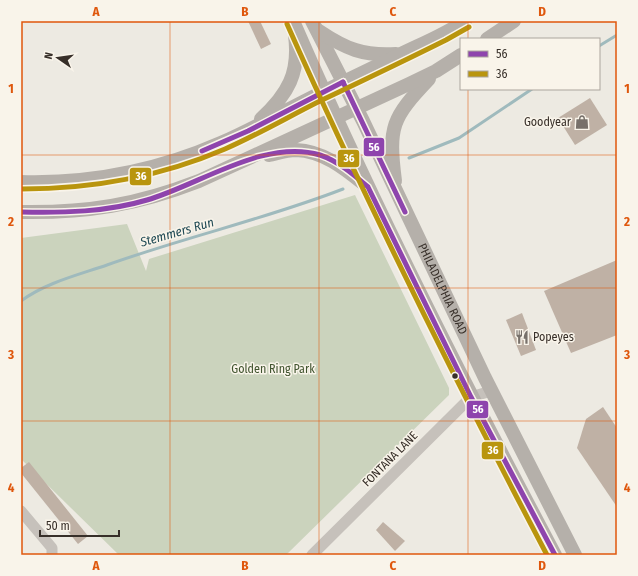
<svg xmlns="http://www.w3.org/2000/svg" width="638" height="576" font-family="'Fira Sans Condensed',sans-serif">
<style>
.green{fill:#cbd3bd}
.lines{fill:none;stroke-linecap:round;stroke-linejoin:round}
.stream{stroke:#9fbabd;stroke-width:3}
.building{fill:#bfb1a5}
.minor{stroke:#c6c1bb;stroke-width:11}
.major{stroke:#b5b0aa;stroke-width:14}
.bus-1-casing{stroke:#f9f4ea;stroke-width:8}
.bus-2-casing{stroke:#f9f4ea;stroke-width:8}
.bus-1{stroke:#8e44ad;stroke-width:5}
.bus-2{stroke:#b9950e;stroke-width:5}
.grid{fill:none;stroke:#df570d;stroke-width:1;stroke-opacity:0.55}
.bus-dot{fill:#372f29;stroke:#f9f4ea;stroke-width:1.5}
.labels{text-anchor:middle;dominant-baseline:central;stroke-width:3;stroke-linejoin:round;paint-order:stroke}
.poi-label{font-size:12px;fill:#372f29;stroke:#f9f4ea;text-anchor:end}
.street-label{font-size:12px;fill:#372f29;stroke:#f9f4ea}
.park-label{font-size:12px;fill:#41542f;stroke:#f9f4ea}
.water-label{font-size:13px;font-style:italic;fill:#214b56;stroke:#f9f4ea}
.line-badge{stroke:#f9f4ea;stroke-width:1.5}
.badge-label{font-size:11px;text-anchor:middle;font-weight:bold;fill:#fff}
.neatline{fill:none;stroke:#df570d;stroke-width:1.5}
.grid-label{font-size:13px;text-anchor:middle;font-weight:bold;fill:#df570d}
</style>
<rect width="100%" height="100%" fill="#edeae2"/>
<!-- green -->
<polygon class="green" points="355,195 449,388 449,395 286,555 119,555 21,459 21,238 127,224 146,271 149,259"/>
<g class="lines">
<!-- stream -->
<g class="stream">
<polyline points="599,46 617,35"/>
<polyline points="409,158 459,138 532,89"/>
<path d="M21,301C45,283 78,275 107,265C185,237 266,219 343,189"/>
</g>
</g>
<!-- building -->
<g class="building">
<polygon points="248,21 260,21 271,44 261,49"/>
<polygon points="590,98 607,125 575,145 558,118"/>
<polygon points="617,260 617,335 571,353 544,291"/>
<polygon points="522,313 536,350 521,356 506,320"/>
<polygon points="603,407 617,428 617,507 577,448 586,419"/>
<polygon points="29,462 88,536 78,544 21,473 21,468"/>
<polygon points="383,522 405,541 395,551 376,530"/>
</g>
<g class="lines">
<!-- minor -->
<g class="minor">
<polyline points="21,511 52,548 52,555"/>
<polyline points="312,555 471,397 491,391"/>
</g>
<!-- major -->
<g class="major">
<path d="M293,21C372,203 462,380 555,555"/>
<path id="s1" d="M312,21L363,121L485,378L575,555"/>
<path d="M319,31C346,49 363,56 396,54"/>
<polyline points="487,39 514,21"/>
<path d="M261,119C288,94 300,73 295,35"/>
<path d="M269,155C278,153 287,150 296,150C323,151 344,168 364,184"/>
<path d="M395,181C388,126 392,118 429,79"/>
<path d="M21,182C91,184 157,171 221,143C258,127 293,106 329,89C354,77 379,65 403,53C424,43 446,34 465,21"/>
<path d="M21,212C87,213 137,205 199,181L409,84L436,71L461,55"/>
</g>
<defs>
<g id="bus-1">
<polyline points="343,82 405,212"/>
<polyline points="202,151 248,131 343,82"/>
<path d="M21,212C63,213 107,212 147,200C199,185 265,138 320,155C338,161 354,175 368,187L471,397L555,555"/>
</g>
<g id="bus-2">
<path d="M287,24C367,204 455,380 547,555"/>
<path d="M21,189C92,189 160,177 225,149C257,135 288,117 320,101C362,81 404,61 446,40L469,27"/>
</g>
</defs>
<!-- bus-1 casing -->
<use href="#bus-1" class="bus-1-casing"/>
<!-- bus-2 casing -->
<use href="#bus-2" class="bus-2-casing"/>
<!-- bus-1 -->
<use href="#bus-1" class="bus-1"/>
<!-- bus-2 -->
<use href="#bus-2" class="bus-2"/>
</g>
<!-- grid -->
<path class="grid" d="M170,21V555M319,21V555M468,21V39M468,89V555M21,155H617M21,288H617M21,421H617"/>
<!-- icons -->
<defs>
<symbol id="shop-bare" viewBox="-9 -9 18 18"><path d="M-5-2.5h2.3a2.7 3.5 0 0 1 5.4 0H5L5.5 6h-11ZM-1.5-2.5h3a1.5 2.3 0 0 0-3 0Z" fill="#77706a" stroke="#f9f4ea" stroke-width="2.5" paint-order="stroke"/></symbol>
<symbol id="restaurant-bare" viewBox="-9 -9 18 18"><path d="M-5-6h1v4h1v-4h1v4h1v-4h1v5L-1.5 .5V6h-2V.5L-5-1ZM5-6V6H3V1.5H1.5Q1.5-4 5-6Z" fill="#77706a" stroke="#f9f4ea" stroke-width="2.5" paint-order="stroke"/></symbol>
</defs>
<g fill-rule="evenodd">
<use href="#shop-bare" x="572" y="112" width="20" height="20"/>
<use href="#restaurant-bare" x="512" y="327" width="20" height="20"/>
</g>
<!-- markers -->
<circle class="bus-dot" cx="455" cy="376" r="3.5"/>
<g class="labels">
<!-- poi labels -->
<g class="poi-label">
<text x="571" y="122">Goodyear</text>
<text x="533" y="337" text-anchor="start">Popeyes</text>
</g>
<!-- street labels -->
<g class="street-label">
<text stroke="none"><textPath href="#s1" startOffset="298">PHILADELPHIA ROAD</textPath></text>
<text transform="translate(390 459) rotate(-45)">FONTANA LANE</text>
</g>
<!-- park labels -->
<g class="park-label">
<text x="273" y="369">Golden Ring Park</text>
</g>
<!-- water labels -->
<g class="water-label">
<text transform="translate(177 232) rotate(-16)">Stemmers Run</text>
</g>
</g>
<g class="line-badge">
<rect x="363" y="137" width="22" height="20" rx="4" fill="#8e44ad"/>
<rect x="337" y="149" width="23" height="19" rx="4" fill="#b9950e"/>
<rect x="129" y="167" width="23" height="19" rx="4" fill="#b9950e"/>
<rect x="466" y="400" width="23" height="19" rx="4" fill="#8e44ad"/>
<rect x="481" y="441" width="23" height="19" rx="4" fill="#b9950e"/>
</g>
<g class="badge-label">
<text x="374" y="151">56</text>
<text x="349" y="162">36</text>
<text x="141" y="180">36</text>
<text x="478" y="413">56</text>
<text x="493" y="454">36</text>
</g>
<!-- border -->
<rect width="638" height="576" fill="none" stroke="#f9f4ea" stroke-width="44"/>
<!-- legend -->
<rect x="460" y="38" width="140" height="52" fill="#f9f4ea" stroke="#aba59d"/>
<rect x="468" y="51" width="20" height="6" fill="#8e44ad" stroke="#aba59d"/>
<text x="496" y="58" font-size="12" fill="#372f29">56</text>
<rect x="468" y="71" width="20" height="6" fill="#b9950e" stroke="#aba59d"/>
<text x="496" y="78" font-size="12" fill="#372f29">36</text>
<!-- north arrow -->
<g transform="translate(58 58) rotate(283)" stroke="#f9f4ea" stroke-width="3" paint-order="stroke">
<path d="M0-3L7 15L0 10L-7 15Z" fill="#372f29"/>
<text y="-6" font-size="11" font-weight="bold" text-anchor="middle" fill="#372f29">N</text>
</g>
<!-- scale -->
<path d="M40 530v6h79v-6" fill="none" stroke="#372f29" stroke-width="2"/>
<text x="46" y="530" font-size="12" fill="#372f29" stroke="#f9f4ea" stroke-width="3" paint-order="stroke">50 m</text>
<rect x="22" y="22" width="594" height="532" class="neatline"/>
<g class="grid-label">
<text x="96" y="16">A</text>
<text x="245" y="16">B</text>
<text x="393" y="16">C</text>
<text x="542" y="16">D</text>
<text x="11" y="93">1</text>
<text x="627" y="93">1</text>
<text x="11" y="226">2</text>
<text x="627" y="226">2</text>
<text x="11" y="359">3</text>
<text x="627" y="359">3</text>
<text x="11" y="492">4</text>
<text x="627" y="492">4</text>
<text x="96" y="570">A</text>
<text x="245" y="570">B</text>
<text x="393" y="570">C</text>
<text x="542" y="570">D</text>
</g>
</svg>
